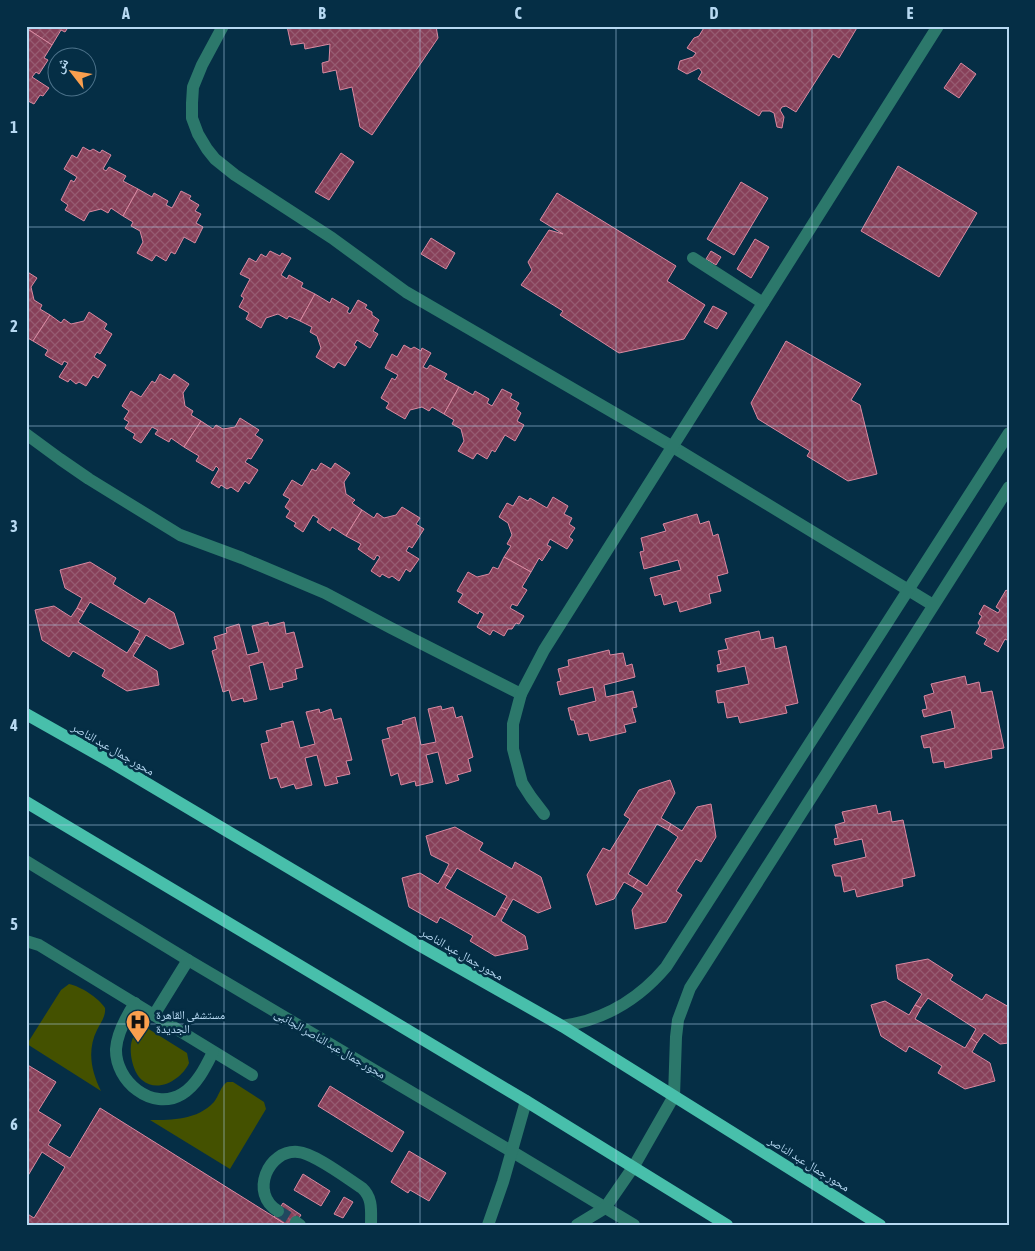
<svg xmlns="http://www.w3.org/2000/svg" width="1035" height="1251" font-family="'Asap Condensed','Noto Naskh Arabic',sans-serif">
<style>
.green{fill:#445100}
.building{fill:url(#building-cross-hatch);stroke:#d889a1}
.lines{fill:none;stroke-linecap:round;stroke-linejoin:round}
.minor-tunnel{stroke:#20485f;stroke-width:12;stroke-dasharray:12 6;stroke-linecap:butt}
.minor{stroke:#2c786b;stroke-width:12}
.major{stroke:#48bfab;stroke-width:12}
.grid{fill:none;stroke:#b7d9f2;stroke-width:1;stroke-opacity:0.55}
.labels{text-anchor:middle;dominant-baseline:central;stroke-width:5;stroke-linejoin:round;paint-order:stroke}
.street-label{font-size:12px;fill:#b7d9f2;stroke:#052e45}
.poi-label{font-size:12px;fill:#b7d9f2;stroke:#052e45;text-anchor:start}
.neatline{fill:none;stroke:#b7d9f2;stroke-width:2}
.grid-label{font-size:16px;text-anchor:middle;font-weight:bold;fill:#b7d9f2}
</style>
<defs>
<pattern id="building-cross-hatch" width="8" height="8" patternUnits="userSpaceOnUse" patternTransform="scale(1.25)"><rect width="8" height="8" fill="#874059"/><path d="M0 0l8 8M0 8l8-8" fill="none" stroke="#965b71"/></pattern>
</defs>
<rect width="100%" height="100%" fill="#052e45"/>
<!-- green -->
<g class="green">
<path d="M69,984C80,986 99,998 105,1008C106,1016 101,1022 97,1030C87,1050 91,1071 101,1091L27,1044L61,990Z"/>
<path d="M147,1028L187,1053L189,1063C182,1079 158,1094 142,1080C132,1072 127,1046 134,1036C137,1031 142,1030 147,1028Z"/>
<path d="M227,1082H233L264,1102L266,1109L230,1169L150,1120C173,1120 197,1120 214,1102C219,1096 220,1087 227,1082Z"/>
</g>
<!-- building -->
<g class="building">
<polygon points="27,26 69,26 65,32 61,30 52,45 26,28"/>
<polygon points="287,26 436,26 438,38 372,135 360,127 352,87 340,90 336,70 323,73 322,63 329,61 330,44 305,49 304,43 291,45"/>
<polygon points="705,26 858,26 839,58 833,54 796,112 786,106 782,107 780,110 784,117 782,128 777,127 774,113 770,111 762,111 759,116 698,79 702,72 699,68 687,74 678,69 680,61 693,57 696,53 687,48 694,38 699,36"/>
<polygon points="26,28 52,45 44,58 48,60 39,74 36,72 32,77 49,88 43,96 40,95 34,104 28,101 26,103"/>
<polygon points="961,63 976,74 959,98 944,88"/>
<polygon points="83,147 90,151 93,149 100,153 102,150 111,155 103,169 106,171 109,167 126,176 123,181 138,189 123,216 111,208 108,213 101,209 89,212 84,221 65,210 68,205 61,200 71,180 74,182 77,177 64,169 72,155 77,158"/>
<polygon points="341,153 354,162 329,200 315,192"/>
<polygon points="898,166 977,213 939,277 861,231"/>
<polygon points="741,182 768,198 734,255 707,239"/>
<polygon points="138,189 152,197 154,193 168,201 166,205 172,208 181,191 191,196 189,199 199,205 195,211 201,214 196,223 203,227 195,243 184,237 175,254 171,252 166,261 156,255 152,261 137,253 143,242 140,231 131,226 133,222 123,216"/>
<polygon points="557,193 676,266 667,281 705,305 684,339 619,353 560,315 563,311 521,285 532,270 528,262 549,230 563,234 540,220"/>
<polygon points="431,238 455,253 446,269 421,254"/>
<polygon points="755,239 769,247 751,278 737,269"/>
<polygon points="270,251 280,256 282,253 291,258 281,275 287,279 289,275 303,283 301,287 315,294 300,321 289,316 287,319 278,314 266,318 261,328 246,319 249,313 239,307 244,298 241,296 250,279 240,274 249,258 256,262 261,254 266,257"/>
<polygon points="711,251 721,257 716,265 706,259"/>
<polygon points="26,271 37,278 31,287 34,300 42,305 40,309 50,315 33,341 26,337"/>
<polygon points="315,294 330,303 332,298 349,308 347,312 350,314 358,300 367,305 365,308 372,312 372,315 379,320 373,331 378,334 370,348 357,340 354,345 357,347 345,366 338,362 334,368 316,357 321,348 317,336 310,332 312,327 300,321"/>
<polygon points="713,306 727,313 717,329 704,322"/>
<polygon points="89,312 107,324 104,329 112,334 100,354 97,352 94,357 106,365 98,378 93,375 86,386 79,382 76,384 70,379 68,382 59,377 68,363 64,361 62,365 45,355 48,350 33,341 50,315 61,323 64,319 71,324 84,321"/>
<polygon points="786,341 861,384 851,400 860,405 877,474 848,481 807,456 810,451 758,419 751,403"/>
<polygon points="404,345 411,349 414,347 421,351 422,348 431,353 423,367 427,369 430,365 447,374 444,379 459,387 444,414 432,407 429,411 422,407 410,410 405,419 386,408 389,403 381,398 392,378 395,380 398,375 385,368 392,354 397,357"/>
<polygon points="160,374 170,380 174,374 189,384 183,393 185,406 193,411 191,415 201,421 184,447 171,438 169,442 155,434 158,430 152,427 141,443 133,438 135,434 125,428 129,422 124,419 129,411 122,406 131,391 141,397 152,381 155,383"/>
<polygon points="459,387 473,395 475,391 489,399 487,403 492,406 502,389 512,394 510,398 519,403 516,409 521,413 517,421 524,425 515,441 505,435 495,452 492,450 487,459 477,453 473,459 458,451 464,441 461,429 452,424 454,420 444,414"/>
<polygon points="240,418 259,430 255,435 263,440 251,459 248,458 245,462 258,470 249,484 245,481 238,492 231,487 227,489 221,485 219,488 211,483 219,469 216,466 213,471 196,461 199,456 184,447 201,421 213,429 216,425 223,429 235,427"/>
<polygon points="321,463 331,469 335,463 350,473 344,482 346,494 355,500 352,503 362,510 346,536 332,527 330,531 317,522 319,519 313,515 303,532 294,526 296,523 286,517 290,511 285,507 290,499 283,495 292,480 302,486 312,469 316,471"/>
<polygon points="519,496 528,501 530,498 547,508 553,497 568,506 564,514 572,518 569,524 575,528 569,537 573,540 567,549 550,539 547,545 551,547 542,561 539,558 531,572 504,557 511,546 507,544 512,535 508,523 499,517 507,503 513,506"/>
<polygon points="402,507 420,518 416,524 424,529 412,548 409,546 406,551 419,559 410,572 406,569 399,581 392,576 389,578 382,574 380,577 371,571 380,557 377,555 374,560 358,549 361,544 346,536 362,510 374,518 377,513 384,518 396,515"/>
<polygon points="697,514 700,524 709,521 713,536 718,534 728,573 717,576 721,591 709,594 711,603 680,612 677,601 664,605 661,594 655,596 650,578 681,570 678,560 644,569 640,552 644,551 641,538 666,531 663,524"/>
<polygon points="504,557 531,572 522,587 527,590 517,606 512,604 510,608 524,616 519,624 516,623 512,629 508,629 504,636 493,630 490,635 477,627 484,614 479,611 478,614 458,602 463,594 457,591 468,572 477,577 489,574 493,567 498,569"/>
<polygon points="90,562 116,578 113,584 145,604 149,598 174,613 184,644 170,649 146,635 140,645 134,642 140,631 90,602 84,612 77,608 82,598 65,588 60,570"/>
<polygon points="1006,590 1009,592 1009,641 1005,639 998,652 984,644 987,639 976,633 980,626 978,623 982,616 979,614 984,605 998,613 1000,610 996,607"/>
<polygon points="54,606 71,617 77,608 84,612 78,622 127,653 134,642 140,645 133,656 157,671 159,685 127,691 102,676 105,670 73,651 69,657 42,640 35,610"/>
<polygon points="268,622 269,626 284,622 286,634 294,632 303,667 295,669 297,679 282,683 283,687 270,690 263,662 249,666 257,699 244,702 243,698 232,701 229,690 223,692 212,651 217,649 214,637 227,633 226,628 239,624 247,655 259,652 252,626"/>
<polygon points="759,631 761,640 773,637 775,649 786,646 798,703 785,706 787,713 740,723 738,716 727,718 724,702 718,703 716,691 749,684 745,666 718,672 717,665 721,664 718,651 728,649 725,639"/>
<polygon points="609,650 610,655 623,653 626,666 632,664 635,677 604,685 606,697 633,691 637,707 632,708 636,722 624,725 626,732 590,741 588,733 578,735 574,720 571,720 568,708 596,701 593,687 560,695 557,682 561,681 558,669 569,666 568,660"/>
<polygon points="965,676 967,685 979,682 981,693 992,691 1004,748 991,750 992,758 945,768 944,761 933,763 930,747 924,748 921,736 955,728 951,710 924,717 922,710 927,709 924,696 934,693 931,684"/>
<polygon points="441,706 442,710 453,707 456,718 462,716 473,757 468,759 471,771 457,775 459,780 446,784 438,752 426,755 433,782 416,786 415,781 401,785 398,773 391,776 382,740 390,738 387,728 403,724 402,721 415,717 421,745 436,742 428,709"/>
<polygon points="319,709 320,713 331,709 334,720 341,718 352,760 346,761 350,774 336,777 338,783 325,786 317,755 305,758 312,785 296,789 294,784 281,788 277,777 270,779 261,744 269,742 266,731 282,727 281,724 293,721 300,748 315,744 306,712"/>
<polygon points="670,780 675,793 661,818 671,824 668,830 657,824 628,874 638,880 633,887 624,882 614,899 596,905 587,875 603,848 610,851 630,819 624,815 639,790"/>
<polygon points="711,804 716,837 701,862 696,859 676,891 682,895 666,922 635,929 632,910 643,893 633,887 638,880 647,886 678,837 668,830 671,824 682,831 697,807"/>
<polygon points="876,805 878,814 890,811 892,822 903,820 915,876 902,879 903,886 857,897 855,889 844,892 841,876 835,876 832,865 866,857 862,839 835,845 834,839 838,838 835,825 845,822 842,812"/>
<polygon points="455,827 483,843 479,850 512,869 515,862 541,877 551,908 538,913 513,899 507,910 501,907 507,896 457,868 451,878 444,874 449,864 431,855 426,836"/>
<polygon points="420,873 438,884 444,874 451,878 445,888 495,917 501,907 507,910 501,921 525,936 528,949 495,956 470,941 473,936 440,917 437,923 409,907 402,878"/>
<polygon points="928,959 953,975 950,980 982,1000 986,994 1009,1007 1009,1043 1000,1044 984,1033 977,1043 971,1038 976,1029 928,998 921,1008 915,1005 922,994 898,979 896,965"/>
<polygon points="885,1001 909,1015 915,1005 921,1008 915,1019 965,1048 971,1038 977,1043 972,1052 990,1063 995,1081 965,1089 938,1073 942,1066 909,1046 906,1052 881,1036 871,1005"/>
<polygon points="26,1064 56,1082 38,1111 61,1125 48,1145 70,1158 100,1108 287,1225 26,1225 26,1213 34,1218 65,1167 42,1152 26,1179"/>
<polygon points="330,1086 404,1132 392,1152 318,1106"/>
<polygon points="409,1151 446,1173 429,1201 410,1190 408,1193 391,1182"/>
<polygon points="303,1174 330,1191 321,1206 294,1190"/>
<polygon points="344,1197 353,1202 343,1218 334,1214"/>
<polygon points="283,1203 301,1215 294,1225 287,1225 274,1217"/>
</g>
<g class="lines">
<!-- minor-tunnel -->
<polyline class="minor-tunnel" points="278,1211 296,1222"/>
<!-- minor -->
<g class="minor">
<polyline points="223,26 202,65 193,87 192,103 192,118 198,134 207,149 215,159 235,175 332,238 406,292 673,447 933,605"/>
<polyline points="693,258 763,303"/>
<polyline points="26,434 60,459 89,479 180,535 242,558 325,593 391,628 521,694"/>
<polyline points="544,814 531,797 522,783 513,749 513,724 521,694 544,650 938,26"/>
<polyline points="26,861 188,960 511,1151 634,1225"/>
<polyline points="26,941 39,945 252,1075"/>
<path d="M135,1003C126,1017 117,1033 116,1049C115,1081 152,1112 182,1094C197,1085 206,1066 213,1052"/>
<polyline points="154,1015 188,960"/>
<path d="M562,1026C604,1020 639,999 666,967L1009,433"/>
<path d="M278,1211C249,1194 268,1149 298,1152C314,1153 348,1179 362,1188C373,1198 371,1211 371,1225"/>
<polyline points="296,1222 300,1225"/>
<polyline points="488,1225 503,1182 526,1101"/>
<polyline points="577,1225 605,1208 634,1166 674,1096 676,1037 678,1020 690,988 1009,487"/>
</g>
<!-- major -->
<g class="major">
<polyline points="26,714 111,762 412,941 562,1026 880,1225"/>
<polyline points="26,802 526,1101 727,1225"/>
</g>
</g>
<!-- grid -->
<path class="grid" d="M224,26V1225M420,26V1225M616,26V1225M812,26V1225M26,227H1009M26,426H1009M26,625H1009M26,825H1009M26,1024H1009"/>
<!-- icons -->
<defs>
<symbol id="hospital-pin" viewBox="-11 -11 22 30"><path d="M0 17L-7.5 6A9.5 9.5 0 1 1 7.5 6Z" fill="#fa9f4e" stroke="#052e45"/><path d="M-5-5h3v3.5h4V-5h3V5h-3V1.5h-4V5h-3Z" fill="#111"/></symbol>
</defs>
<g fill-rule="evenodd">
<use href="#hospital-pin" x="124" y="1008" width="28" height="38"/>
</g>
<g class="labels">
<!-- street labels -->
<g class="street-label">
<text transform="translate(113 749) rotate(30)">محور جمال عبد الناصر</text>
<text transform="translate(462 954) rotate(30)">محور جمال عبد الناصر</text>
<text transform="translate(330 1044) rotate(30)">محور جمال عبد الناصر الجانبى</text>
<text transform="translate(809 1164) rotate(32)">محور جمال عبد الناصر</text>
</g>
<!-- poi labels -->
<g class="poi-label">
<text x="156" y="1015">مستشفى القاهرة<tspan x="156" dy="14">الجديدة</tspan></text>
</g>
</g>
<!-- border -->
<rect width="1035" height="1251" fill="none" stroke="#052e45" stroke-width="55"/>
<!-- north arrow -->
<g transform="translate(72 72) rotate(301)"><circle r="24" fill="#052e45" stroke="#4c728a"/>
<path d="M0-4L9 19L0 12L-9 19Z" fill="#fa9f4e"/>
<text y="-8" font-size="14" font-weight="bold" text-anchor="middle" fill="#b7d9f2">ش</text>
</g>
<rect x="28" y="28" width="980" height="1196" class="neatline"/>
<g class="grid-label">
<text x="126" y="19">A</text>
<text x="322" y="19">B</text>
<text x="518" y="19">C</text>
<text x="714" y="19">D</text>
<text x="910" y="19">E</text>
<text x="14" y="133">1</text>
<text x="14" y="332">2</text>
<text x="14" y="532">3</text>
<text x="14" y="731">4</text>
<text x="14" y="930">5</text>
<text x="14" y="1130">6</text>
</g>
</svg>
